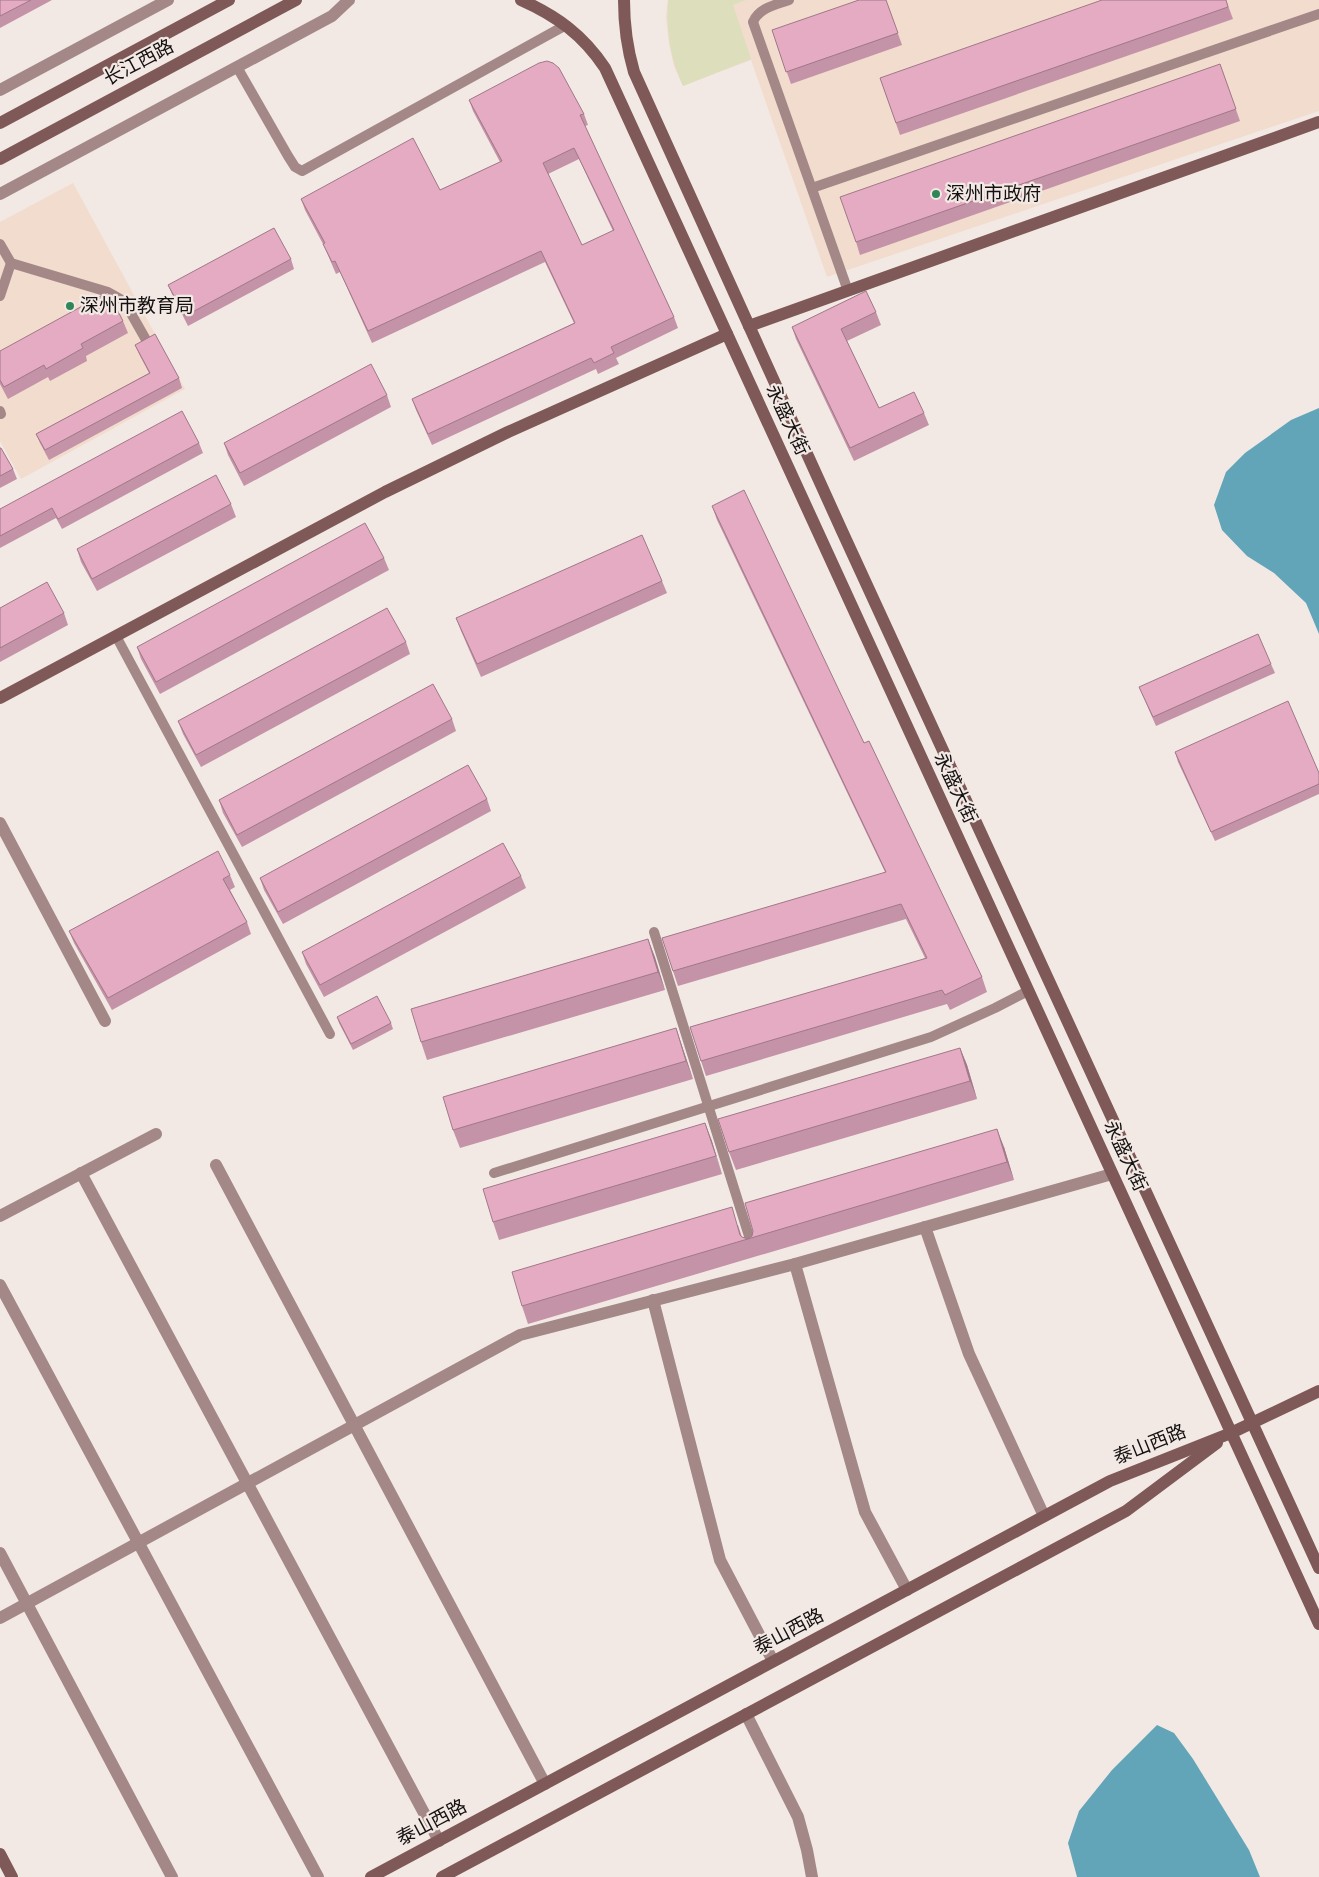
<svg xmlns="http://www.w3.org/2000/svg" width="1319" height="1877" font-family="'Alegreya Sans','Noto Sans SC',sans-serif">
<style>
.commercial{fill:#f1dcce}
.green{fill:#dcdebc}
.water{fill:#62a4b8}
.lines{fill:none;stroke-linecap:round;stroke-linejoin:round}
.lane{stroke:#a38887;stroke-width:10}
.street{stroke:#a38887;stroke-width:12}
.secondary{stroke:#7f5958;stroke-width:12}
.wall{fill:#c593a7;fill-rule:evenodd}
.shaded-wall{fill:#a07888}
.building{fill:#e5abc2;stroke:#a07888;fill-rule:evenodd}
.poi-dot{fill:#318659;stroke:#f2e9e5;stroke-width:2}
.labels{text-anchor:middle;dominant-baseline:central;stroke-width:4.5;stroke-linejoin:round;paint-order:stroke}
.street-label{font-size:19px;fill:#141110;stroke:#f2e9e5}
.poi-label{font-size:19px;fill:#141110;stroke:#f2e9e5;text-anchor:start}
</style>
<rect width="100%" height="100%" fill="#f2e9e5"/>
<!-- commercial -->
<g class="commercial">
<polygon points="668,0 1319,0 1319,111 827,277 751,60 683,86 674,66 669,44 666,17"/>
<polygon points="73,183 185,389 21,479 0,441 0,222"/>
</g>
<!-- green -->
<path class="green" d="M668,0H746L733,5L751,59L683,86C670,58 666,31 668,0Z"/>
<!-- water -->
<g class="water">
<polygon points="1319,408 1319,634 1306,603 1274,573 1247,556 1222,530 1214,505 1226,472 1245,453 1291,420"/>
<polygon points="1157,1725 1174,1733 1193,1759 1249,1850 1260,1877 1077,1877 1068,1843 1079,1811 1112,1770"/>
</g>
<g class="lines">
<!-- lane -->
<g class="lane">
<path d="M789,0C775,5 759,8 753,22L848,291"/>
<polyline points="237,67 288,156 295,167 302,171 566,25"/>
<polyline points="812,188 1319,14"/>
<polyline points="0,244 11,263 108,292 124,301 145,338"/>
<polyline points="0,296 11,263"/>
<polyline points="0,411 1,414"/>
<polyline points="116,636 330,1034"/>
<polyline points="654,932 753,1249"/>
<polyline points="494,1173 931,1037 995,1008 1028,991"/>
</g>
<!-- street -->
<g class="street">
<polyline points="0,90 168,0"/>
<polyline points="0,194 332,16 349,0"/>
<polyline points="0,823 105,1021"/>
<polyline points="216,1165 545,1784"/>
<polyline points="81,1173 439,1841"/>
<polyline points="0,1216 156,1134"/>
<polyline points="925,1227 969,1354 1044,1516"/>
<polyline points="795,1264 865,1512 907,1590"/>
<polyline points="0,1285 318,1877"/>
<polyline points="653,1300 720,1560 773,1661"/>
<polyline points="0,1553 172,1877"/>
<polyline points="0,1618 520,1335 795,1264 1112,1174"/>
<polyline points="746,1714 798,1817 807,1850 812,1877"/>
</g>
<!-- secondary -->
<g class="secondary">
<path d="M521,0C557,16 583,35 605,68L1319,1624"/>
<path d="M624,0C624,25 627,48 634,72L842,531L1319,1568"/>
<polyline points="0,123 229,0"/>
<polyline points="0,159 296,0"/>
<polyline points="749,326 1319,122"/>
<polyline points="0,698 385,492 508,432 727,334"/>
<polyline points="0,1854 12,1877"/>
<polyline points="371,1877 1110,1481 1231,1433 1319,1391"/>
<polyline points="442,1877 1126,1511 1217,1443"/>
</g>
</g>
<!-- wall -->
<g class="wall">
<polygon points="0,0 52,0 0,28"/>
<polygon points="886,0 902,45 791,84 772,30"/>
<polygon points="1226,0 1233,19 900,135 880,78"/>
<polygon points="1220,64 1240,121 860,255 856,242"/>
<path d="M469,100L584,114L588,125L585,126L674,317L678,328L616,358L619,364L598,374L596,369L432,445L416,410L412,399L574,323L545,262L372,343L340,272L336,274L324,246L305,210L301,199L440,190L500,162L473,111ZM579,159L613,231L582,245L548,174Z"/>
<polygon points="291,259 294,269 188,326 172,294 168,285"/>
<polygon points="876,312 881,325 847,341 879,408 924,413 929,425 854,461 796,339 792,327"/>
<polygon points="123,321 128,333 86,356 87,361 50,381 48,377 8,399 0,384 0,351"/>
<polygon points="135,345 179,378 182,388 49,460 40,443 36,434 149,373 139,354"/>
<polygon points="387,395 391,407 244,486 228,455 224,443"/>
<polygon points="199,443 203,453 62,529 56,518 0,548 0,509"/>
<polygon points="0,448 13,469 17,479 0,488"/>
<polygon points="231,504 236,517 97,591 81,562 77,549"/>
<polygon points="712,506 864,743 982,977 987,992 950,1010 947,1004 706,1076 701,1061 925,958 906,919 678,986 673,971 885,872 717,520"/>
<polygon points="384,558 389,570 160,694 141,659 137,647"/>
<polygon points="662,581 667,593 481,677 461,631 456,618"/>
<polygon points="0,608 64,613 68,625 0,662"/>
<polygon points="406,642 410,654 201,767 183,734 178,721"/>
<polygon points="1271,664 1275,673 1156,726 1139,687"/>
<polygon points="452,719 456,731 242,847 223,813 219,800"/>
<polygon points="1175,752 1319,773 1319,794 1215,841 1178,762"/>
<polygon points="487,799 491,811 283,924 264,890 260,878"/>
<polygon points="230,875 235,887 230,890 247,922 251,934 112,1010 74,943 69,931"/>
<polygon points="521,876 526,888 324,997 306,964 302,952"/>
<polygon points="648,939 665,990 427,1060 421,1042"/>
<polygon points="337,1017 391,1023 393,1029 353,1050 339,1023"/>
<polygon points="676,1028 693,1079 460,1148 453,1130"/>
<polygon points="960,1048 967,1065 977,1099 736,1170 729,1152"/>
<polygon points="705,1123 722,1174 499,1240 493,1222"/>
<polygon points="1004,1147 1014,1180 528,1324 522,1306 738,1225 742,1237 748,1239"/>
</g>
<!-- shaded-wall -->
<g class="shaded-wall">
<polygon points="648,939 655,957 665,990 658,972"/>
<polygon points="676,1028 693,1079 686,1061"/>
<polygon points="960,1048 967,1065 977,1099 970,1081"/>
<polygon points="705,1123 712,1141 722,1174"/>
<polygon points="997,1129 1004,1147 1014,1180 1007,1162"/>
</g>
<!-- building -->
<g class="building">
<polygon points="0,0 31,0 0,16"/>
<polygon points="859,0 886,0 898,33 786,72 772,30"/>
<polygon points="1102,0 1226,0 1228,7 896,123 880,78"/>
<path d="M547,61L553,63L559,68L584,114L580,115L674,317L611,347L614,353L594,363L591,358L428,434L412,399L575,323L541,251L368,331L335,261L332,262L323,244L325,243L301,199L413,138L440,190L502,161L469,100L539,63ZM574,148L614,230L582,245L543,163Z"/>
<polygon points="1220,64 1236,109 856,242 840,197"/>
<polygon points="274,228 291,259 185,316 168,285"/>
<polygon points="866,291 876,312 841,329 879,408 914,392 924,413 850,448 792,327"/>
<polygon points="108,292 123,321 81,344 83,348 46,369 44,365 4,387 0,380 0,351"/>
<polygon points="155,334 179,378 45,450 36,434 150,373 135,345"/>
<polygon points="371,364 387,395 240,473 224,443"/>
<polygon points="182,411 199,443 58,519 52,508 0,536 0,509"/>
<polygon points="0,448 1,448 13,469 0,476"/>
<polygon points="216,475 231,504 92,579 77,549"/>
<polygon points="744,490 864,743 869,741 982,977 945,995 942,990 701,1061 690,1027 927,958 901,904 673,971 662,938 886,872 712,506"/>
<polygon points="365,523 384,558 156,682 137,647"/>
<polygon points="642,535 662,581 477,664 456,618"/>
<polygon points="47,582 64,613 0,648 0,608"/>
<polygon points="387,608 406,642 196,755 178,721"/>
<polygon points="1258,634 1271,664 1153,717 1139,687"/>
<polygon points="433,684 452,719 237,835 219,800"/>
<polygon points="1288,701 1319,773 1319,784 1211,832 1175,752"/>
<polygon points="468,765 487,799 278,912 260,878"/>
<polygon points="503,843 521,876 320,985 302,952"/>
<polygon points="218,851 230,875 223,879 247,922 108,998 69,931"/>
<polygon points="648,939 658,972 421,1042 411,1009"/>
<polygon points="377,996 391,1023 351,1044 337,1017"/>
<polygon points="676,1028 686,1061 453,1130 443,1097"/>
<polygon points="960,1048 970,1081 729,1152 718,1119"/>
<polygon points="705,1123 716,1156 493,1222 483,1189"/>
<polygon points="997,1129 1007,1162 522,1306 512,1272 732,1207 740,1235 742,1237 748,1239 752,1236 753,1231 745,1203"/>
</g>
<!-- markers -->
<g class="poi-dot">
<circle cx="936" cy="194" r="5"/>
<circle cx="70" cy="306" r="5"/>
</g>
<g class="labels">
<!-- street labels -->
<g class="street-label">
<text transform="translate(139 63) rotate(-28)">长江西路</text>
<text transform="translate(787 420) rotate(65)">永盛大街</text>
<text transform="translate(955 788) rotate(65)">永盛大街</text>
<text transform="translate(1125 1156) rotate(65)">永盛大街</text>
<text transform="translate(1150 1445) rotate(-22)">泰山西路</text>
<text transform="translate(789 1632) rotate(-28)">泰山西路</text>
<text transform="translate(432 1823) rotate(-28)">泰山西路</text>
</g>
<!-- poi labels -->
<g class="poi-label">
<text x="946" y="194">深州市政府</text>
<text x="80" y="306">深州市教育局</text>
</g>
</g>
</svg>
